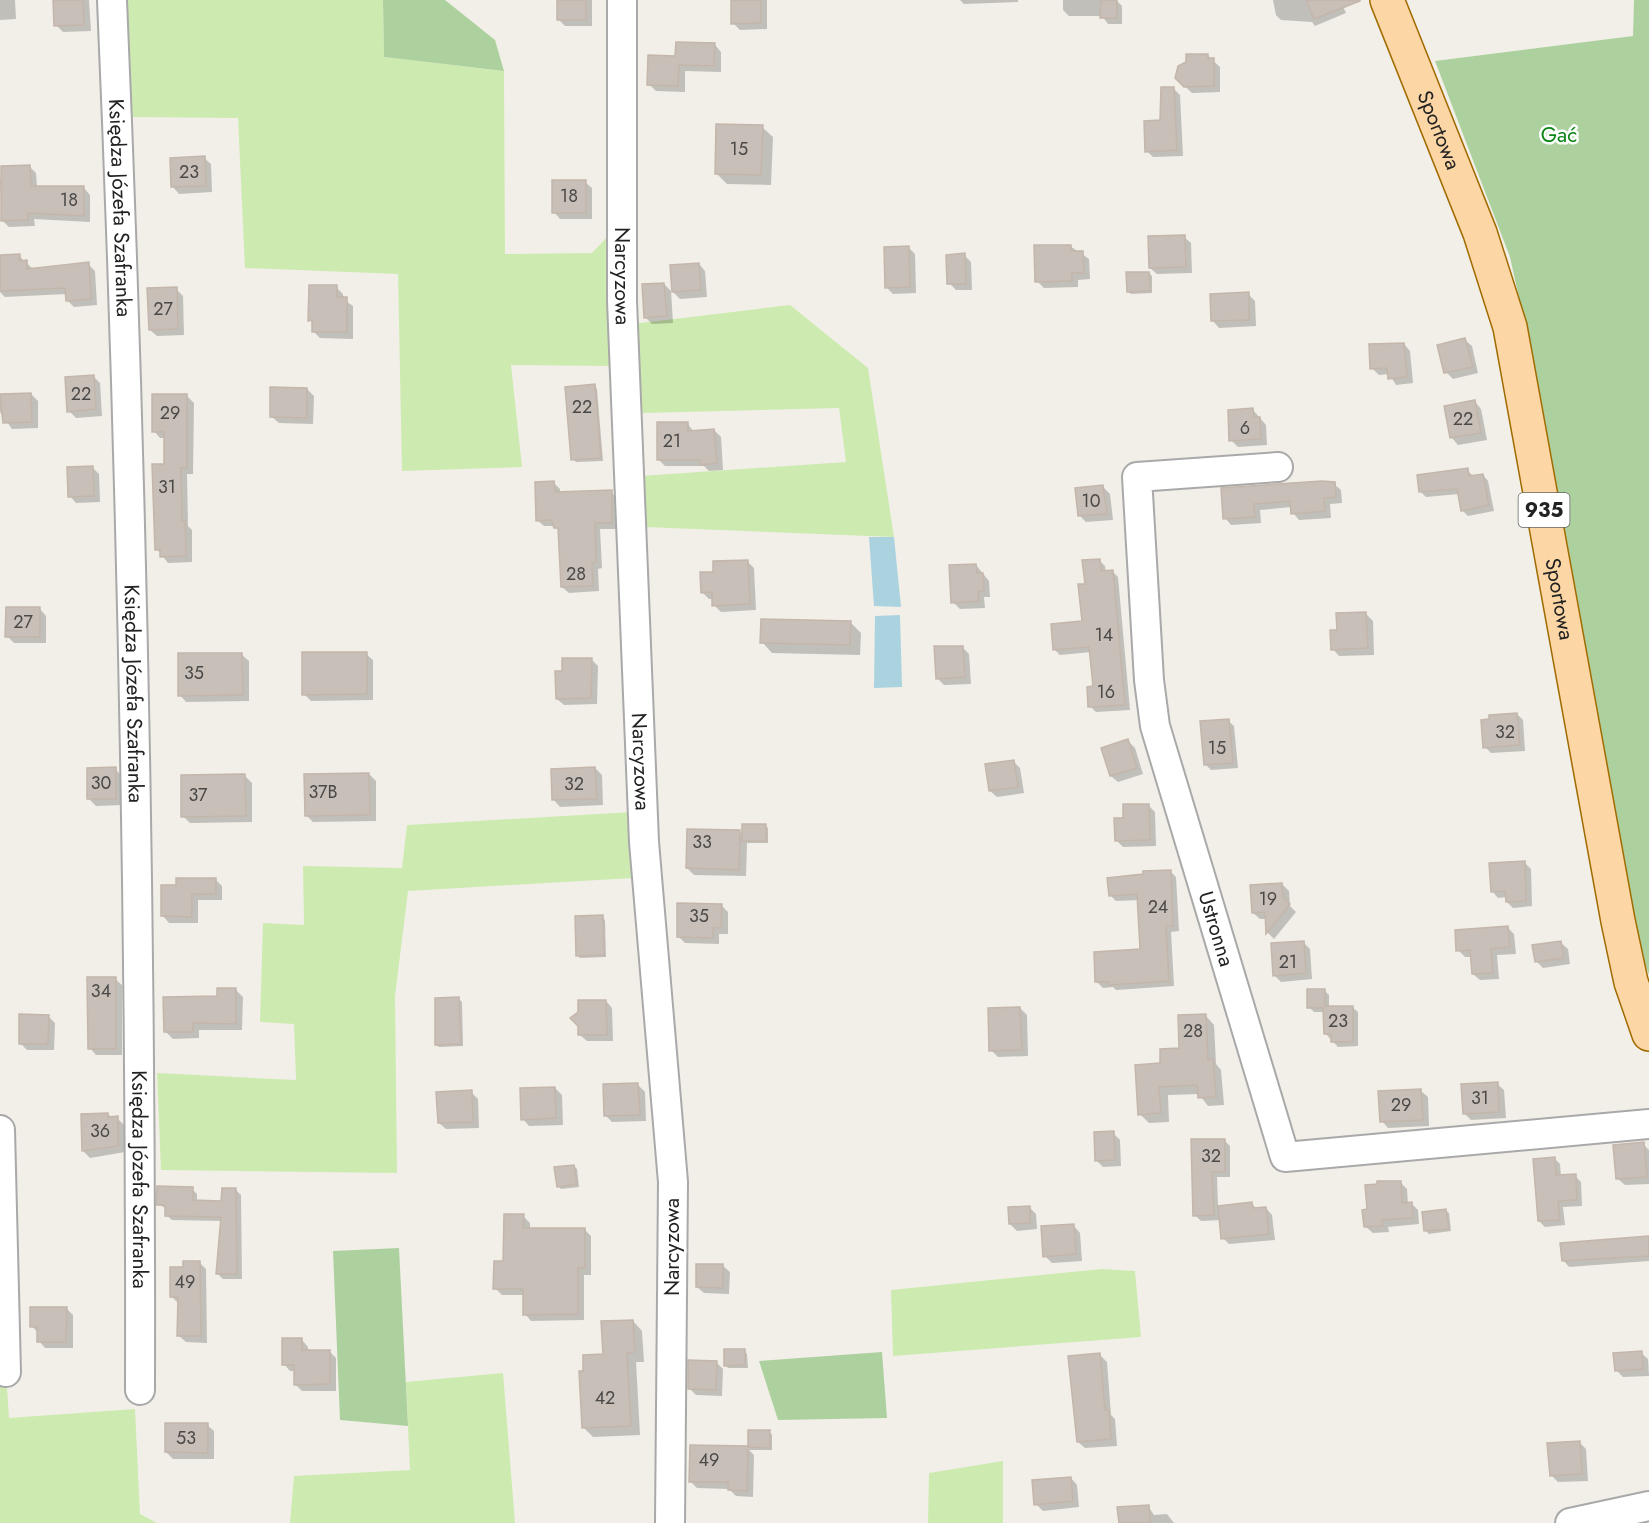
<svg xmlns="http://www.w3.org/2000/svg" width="1649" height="1523" font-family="Jost,sans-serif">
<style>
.grass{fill:#cdebb0}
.forest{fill:#add19e}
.water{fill:#aad3df}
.shadow{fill:#0003}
.building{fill:#c7bfb8;stroke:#c4b6ab;stroke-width:1.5}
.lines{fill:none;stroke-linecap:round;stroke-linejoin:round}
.minor-casing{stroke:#a9a9a9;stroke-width:32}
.major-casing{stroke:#a06b00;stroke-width:36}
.minor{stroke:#fff;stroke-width:28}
.major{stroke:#fcd6a4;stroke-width:33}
.labels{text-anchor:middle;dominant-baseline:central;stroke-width:5;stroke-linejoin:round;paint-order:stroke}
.number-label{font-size:18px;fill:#4b4948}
.shield{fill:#fff;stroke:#646464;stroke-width:1.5}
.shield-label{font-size:20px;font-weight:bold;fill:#222}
.street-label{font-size:21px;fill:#222;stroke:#fff}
.park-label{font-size:21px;fill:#0c8416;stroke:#fff}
</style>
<rect width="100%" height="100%" fill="#f2efe9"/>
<!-- grass -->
<g class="grass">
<polygon points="124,0 383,0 384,57 504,71 505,254 592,253 608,236 614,366 511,365 522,467 402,471 398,274 245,268 238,118 130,117"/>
<polygon points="790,305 868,368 894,537 645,527 641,476 846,462 839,408 642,413 632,324"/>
<polygon points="632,812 633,878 408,891 395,996 397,1173 161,1170 157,1073 296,1080 294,1024 260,1022 263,923 304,925 303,866 402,868 407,825"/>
<polygon points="1102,1269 1135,1271 1141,1337 893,1356 891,1290"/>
<polygon points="6,1372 9,1418 135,1409 140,1514 157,1523 0,1523 0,1374"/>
<polygon points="503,1373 515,1523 290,1523 294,1476 410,1470 406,1382"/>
<polygon points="1003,1461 1003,1523 928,1523 929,1473"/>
</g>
<!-- forest -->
<g class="forest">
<polygon points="383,0 445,0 495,40 504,71 384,57"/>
<polygon points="1634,0 1649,0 1649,975 1636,939 1598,750 1541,398 1510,257 1435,61 1633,36"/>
<polygon points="399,1248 408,1426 340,1420 333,1251"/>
<polygon points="882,1352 887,1418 778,1420 759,1361"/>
</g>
<!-- water -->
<g class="water">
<polygon points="869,537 894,537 901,607 874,606"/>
<polygon points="900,615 902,687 874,688 875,616"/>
</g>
<!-- shadow -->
<g class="shadow">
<polygon points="0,0 15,0 16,19 0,20"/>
<polygon points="55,0 89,0 91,31 63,32 56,25"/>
<polygon points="558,0 592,0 592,26 565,26 558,19"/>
<polygon points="733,0 767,0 767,29 740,30 733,23"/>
<polygon points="960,0 1018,0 1018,2 964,4"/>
<polygon points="1063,0 1116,0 1122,6 1122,24 1108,24 1102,16 1069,16 1063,10"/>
<polygon points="1270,0 1340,0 1346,13 1315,26 1312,22 1281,20 1276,15 1273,0"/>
<polygon points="715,45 721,52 721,72 685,71 685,92 656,91 649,84 676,57"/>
<polygon points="1207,55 1220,67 1220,92 1192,93 1176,78"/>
<polygon points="1174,89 1180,95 1183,156 1153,157 1147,151 1162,122"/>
<polygon points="762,127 773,137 771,185 727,184 716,173"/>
<polygon points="204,158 211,164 212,192 179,194 173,187"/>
<polygon points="29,166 36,173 37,187 84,188 90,195 90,222 34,219 35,226 9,227 2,220 0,179"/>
<polygon points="585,182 592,188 592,219 560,219 554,212"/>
<polygon points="1184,237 1191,243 1192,273 1157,274 1150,268"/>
<polygon points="1070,246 1089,259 1090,279 1078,280 1078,287 1044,288 1037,281"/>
<polygon points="909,248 915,254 916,293 893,294 886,287"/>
<polygon points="964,255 971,262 972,290 956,290 949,283"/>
<polygon points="0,256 19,256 33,269 88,264 95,271 97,305 74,307 67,300 67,294 5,297 0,292"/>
<polygon points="699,264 705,271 707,297 680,299 673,292"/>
<polygon points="1149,273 1152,276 1152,293 1131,294 1128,292"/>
<polygon points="664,284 671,291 673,323 652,324 645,317"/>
<polygon points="336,287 343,294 343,299 353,306 353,339 320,338 313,331 313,323 310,320"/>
<polygon points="176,289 183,296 184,335 157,336 150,330"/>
<polygon points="1248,294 1255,301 1256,326 1219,328 1213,321"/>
<polygon points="1465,340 1472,346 1478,373 1453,379 1446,372"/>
<polygon points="1404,344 1410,351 1413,383 1396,385 1389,374 1379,375 1372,368"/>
<polygon points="94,377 100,383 102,416 76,418 69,411"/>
<polygon points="594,386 597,389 603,461 576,462 573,459"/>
<polygon points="307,389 314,396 313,424 279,423 272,417"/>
<polygon points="31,394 38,401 38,428 12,429 0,412 0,395"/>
<polygon points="187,396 194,403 193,474 187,474 188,526 192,530 192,562 168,563 157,549 166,438 160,438 154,431"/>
<polygon points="1475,402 1481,409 1487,440 1458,445 1452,438"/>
<polygon points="1253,410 1266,425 1267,445 1238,447 1231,440"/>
<polygon points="687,423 694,432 714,430 721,437 723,470 709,471 704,466 665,466 658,459"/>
<polygon points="92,467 99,474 100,502 76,503 70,496"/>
<polygon points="1467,470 1473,476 1483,475 1488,481 1494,511 1468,516 1462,510 1459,494 1426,497 1420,491"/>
<polygon points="554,483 560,489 560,494 611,492 617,498 618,529 600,529 602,568 598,569 599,591 569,593 562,587 560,531 555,526 544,526 537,520"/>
<polygon points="1334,484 1341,490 1342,503 1330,504 1331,518 1299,520 1293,513 1292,507 1260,510 1261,523 1231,525 1225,518 1223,489"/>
<polygon points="1103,487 1110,494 1113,520 1086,522 1079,515"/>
<polygon points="1099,560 1105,566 1106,572 1112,571 1118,577 1130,710 1096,712 1090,706 1095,688 1091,652 1060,655 1054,649 1084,623 1086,585"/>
<polygon points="747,561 754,568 756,610 721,612 714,605 714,599 709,599 702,592 715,573"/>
<polygon points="976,565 989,581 990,597 984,597 985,608 960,609 953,602"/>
<polygon points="40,609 46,616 46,643 14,643 7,636"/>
<polygon points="1366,614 1373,621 1374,655 1339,656 1333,649 1339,631"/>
<polygon points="850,622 861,633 860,655 772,653 762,642"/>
<polygon points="962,647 969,654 971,684 944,685 937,678"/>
<polygon points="366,654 373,660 373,700 311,701 304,694"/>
<polygon points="242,655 249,661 249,701 186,702 180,695"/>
<polygon points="591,659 598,666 597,704 564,705 557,699"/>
<polygon points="1517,714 1523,720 1525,751 1491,753 1485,747"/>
<polygon points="1228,721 1234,726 1238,768 1211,770 1205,764"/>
<polygon points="1128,741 1135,748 1143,774 1118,782 1111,776 1103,749"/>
<polygon points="1013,761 1020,768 1024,793 997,797 990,791"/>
<polygon points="595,768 602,775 603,805 560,807 554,800"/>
<polygon points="115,769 122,776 122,805 96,806 89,799"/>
<polygon points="369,774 376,781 376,821 313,822 306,815"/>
<polygon points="245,776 252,783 252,822 190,823 183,816"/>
<polygon points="1148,805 1155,812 1156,846 1123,847 1116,840 1125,819"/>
<polygon points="765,825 768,828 768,843 747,843 746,876 694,875 687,868 740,832 744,836"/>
<polygon points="1525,863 1531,869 1532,906 1513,908 1507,902 1507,897 1498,898 1492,891"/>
<polygon points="1170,871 1176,877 1179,931 1171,932 1174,986 1116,990 1113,987 1103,988 1097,982 1141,951 1139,900 1116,901 1110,895"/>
<polygon points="215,879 222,886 222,900 198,900 198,923 169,923 163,916 177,886"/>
<polygon points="1282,884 1289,891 1290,906 1296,912 1274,939 1268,933 1267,919 1260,919 1253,913"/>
<polygon points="721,905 728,912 728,934 719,934 719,944 685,943 678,936"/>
<polygon points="602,917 605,920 606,957 580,958 577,955"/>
<polygon points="1507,927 1514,934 1516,954 1497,955 1499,979 1480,980 1473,974 1472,957 1465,957 1458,950"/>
<polygon points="1303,942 1310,949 1312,979 1281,982 1274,975"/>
<polygon points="1561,943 1568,949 1570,964 1543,968 1536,961"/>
<polygon points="115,979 122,985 122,1055 96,1055 90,1048"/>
<polygon points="236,990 243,997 242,1030 199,1030 199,1038 173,1039 166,1032 218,998"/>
<polygon points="1324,990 1329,995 1329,1007 1352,1007 1358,1012 1358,1046 1338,1047 1325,1033 1325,1012 1314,1012 1309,1007"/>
<polygon points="459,999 462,1002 463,1046 439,1047 436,1045"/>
<polygon points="606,1001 612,1008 613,1041 587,1041 580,1035"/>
<polygon points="1020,1008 1027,1015 1028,1056 998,1057 991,1050"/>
<polygon points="48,1016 55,1023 54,1050 27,1050 20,1043"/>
<polygon points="1206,1016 1214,1025 1216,1064 1221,1070 1224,1105 1208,1106 1199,1094 1168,1095 1169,1122 1149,1123 1140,1114 1162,1065 1181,1050"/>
<polygon points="1497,1084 1504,1090 1506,1118 1471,1120 1464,1113"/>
<polygon points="638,1085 645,1092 646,1121 612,1122 606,1116"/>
<polygon points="555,1088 562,1095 563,1125 529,1126 523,1119"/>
<polygon points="1421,1091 1428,1097 1429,1126 1388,1128 1382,1121"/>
<polygon points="471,1092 478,1099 479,1128 446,1129 439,1123"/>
<polygon points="108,1115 117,1118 124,1125 125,1152 90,1158 83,1151 83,1116"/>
<polygon points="1113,1133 1120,1140 1121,1166 1103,1167 1096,1160"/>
<polygon points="1224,1140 1230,1146 1230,1177 1217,1177 1218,1207 1252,1204 1257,1209 1266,1208 1272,1215 1275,1240 1229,1244 1223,1238 1221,1220 1201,1221 1195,1215"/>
<polygon points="1643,1144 1649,1150 1649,1184 1625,1185 1618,1179"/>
<polygon points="1554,1158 1560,1164 1561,1176 1575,1176 1581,1182 1582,1206 1563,1207 1565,1225 1545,1227 1539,1221"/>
<polygon points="574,1166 577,1169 579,1187 561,1189 558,1186"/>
<polygon points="1400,1182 1407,1189 1408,1204 1411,1203 1418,1210 1419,1224 1388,1227 1389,1232 1373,1233 1366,1227 1369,1211"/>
<polygon points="192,1189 197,1194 197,1202 223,1202 236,1190 241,1195 242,1279 223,1279 218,1274 222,1221 172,1220 166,1215 167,1209 158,1204"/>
<polygon points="1029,1207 1036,1214 1037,1229 1017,1231 1010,1224"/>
<polygon points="1446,1211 1449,1213 1451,1231 1429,1234 1426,1231"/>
<polygon points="523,1216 530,1223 530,1229 584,1229 591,1236 591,1275 584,1275 584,1320 531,1321 525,1314 525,1295 502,1295 495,1288"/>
<polygon points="1074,1226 1080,1233 1082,1261 1052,1263 1045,1256"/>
<polygon points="1649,1238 1649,1261 1569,1267 1563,1260"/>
<polygon points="199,1262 206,1269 207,1343 186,1342 179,1336 178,1303 171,1296 184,1268"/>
<polygon points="723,1266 730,1272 729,1294 704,1293 697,1287"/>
<polygon points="66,1308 73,1315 73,1348 45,1348 39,1341 39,1334 32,1326"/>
<polygon points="633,1321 642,1331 644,1362 636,1362 640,1435 593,1437 583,1427 585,1373 605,1356"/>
<polygon points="302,1340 308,1347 308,1352 329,1351 336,1358 336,1391 302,1391 295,1384 295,1371 290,1371 284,1364"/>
<polygon points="744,1351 747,1354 748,1368 728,1368 725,1365"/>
<polygon points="1641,1353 1648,1359 1649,1376 1623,1377 1616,1370"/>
<polygon points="1100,1355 1107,1362 1111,1415 1115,1419 1117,1446 1085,1448 1078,1442"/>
<polygon points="716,1362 723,1369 722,1396 696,1395 689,1388"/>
<polygon points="207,1425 214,1431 214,1459 173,1459 166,1452"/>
<polygon points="749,1432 770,1432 772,1435 772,1450 749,1450"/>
<polygon points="1579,1442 1586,1449 1588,1481 1558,1482 1551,1475"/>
<polygon points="747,1448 754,1455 753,1497 736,1496 729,1489 697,1488 690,1481"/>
<polygon points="1071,1478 1077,1485 1079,1507 1043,1511 1036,1504"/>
<polygon points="1148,1506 1154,1515 1167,1514 1174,1523 1120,1523"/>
</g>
<!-- building -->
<g class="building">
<polygon points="53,0 83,0 84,25 54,26"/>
<rect x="557" y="0" width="29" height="20"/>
<polygon points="731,0 761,0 761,23 731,24"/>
<polygon points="1101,0 1117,0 1117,18 1100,18"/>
<polygon points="1306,0 1360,0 1360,1 1314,19"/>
<polygon points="676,42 715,43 714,66 679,65 678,86 647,85 648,55 675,56"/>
<polygon points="1186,54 1208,54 1208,58 1214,58 1214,86 1184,87 1175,78 1178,66 1186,62"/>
<polygon points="1161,87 1174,87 1177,150 1145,152 1144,121 1160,120"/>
<polygon points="716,124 763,125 761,175 715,174"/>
<polygon points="205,156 206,186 171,187 170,158"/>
<polygon points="30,165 31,186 84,186 84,216 28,213 28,220 1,221 1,166"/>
<rect x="552" y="180" width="34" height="33"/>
<polygon points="1185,235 1186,267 1149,268 1148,236"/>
<polygon points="1034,245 1071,245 1071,251 1083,251 1084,273 1072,273 1072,281 1035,282"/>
<polygon points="909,246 910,287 885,288 884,247"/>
<polygon points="965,253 966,284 947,284 946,255"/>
<polygon points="20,254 20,261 27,260 27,269 89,262 91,299 66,301 65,288 0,291 0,255"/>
<polygon points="699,263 701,290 672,292 670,265"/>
<polygon points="1126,272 1149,272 1150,291 1127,292"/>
<polygon points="664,283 667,316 644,318 642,284"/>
<polygon points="309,285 337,285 337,297 347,297 347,332 312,332 312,320 308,321"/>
<polygon points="177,287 178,329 149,330 147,288"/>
<polygon points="1249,292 1249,320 1211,321 1210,294"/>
<polygon points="1465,338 1473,367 1444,373 1437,345"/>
<polygon points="1404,343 1407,377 1388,379 1387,368 1370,369 1369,344"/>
<polygon points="94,375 96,409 67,412 65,377"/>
<polygon points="595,384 601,458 571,460 565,387"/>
<polygon points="270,387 307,388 307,418 270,417"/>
<polygon points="31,393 32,422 3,423 0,394"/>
<polygon points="152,394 187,394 187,468 181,468 182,521 185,521 186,556 160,557 160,550 155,550 152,464 164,464 164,432 152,432"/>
<polygon points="1475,400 1481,433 1450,438 1444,406"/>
<polygon points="1253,408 1254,417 1260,417 1261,439 1229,441 1228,410"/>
<polygon points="657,422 688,422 688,431 714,429 717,463 701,465 700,460 657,460"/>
<polygon points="93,466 94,496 68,497 67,467"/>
<polygon points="1468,468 1469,476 1483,474 1489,505 1461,511 1457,489 1419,492 1417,475"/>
<polygon points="554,481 555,492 612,490 612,523 595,523 596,562 592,563 593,586 561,587 558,528 554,528 551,520 536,521 535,482"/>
<polygon points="1322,481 1335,482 1336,497 1324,498 1325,511 1291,514 1290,501 1254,504 1255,517 1223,519 1221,488"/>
<polygon points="1103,485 1107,514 1078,516 1075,488"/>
<polygon points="1100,559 1101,571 1113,570 1125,705 1088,707 1087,687 1093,686 1089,647 1053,650 1051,624 1082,621 1078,584 1085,584 1082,560"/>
<polygon points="748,560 750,604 712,606 712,592 701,593 700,572 713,572 713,561"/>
<polygon points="976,564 977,573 983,573 984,591 978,591 979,601 951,603 949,565"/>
<polygon points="6,607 40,607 40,637 5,637"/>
<polygon points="1366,612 1368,648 1331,650 1330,630 1337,630 1336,613"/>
<polygon points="761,619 851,621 850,645 760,643"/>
<polygon points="934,646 963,646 965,677 936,679"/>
<polygon points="302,652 367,652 367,694 302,695"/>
<polygon points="178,653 242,653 243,695 178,696"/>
<polygon points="562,658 592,658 591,698 556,699 555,671 562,671"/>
<polygon points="1517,713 1520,745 1483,748 1481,720 1489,719 1489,715"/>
<polygon points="1229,719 1233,763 1204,765 1200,721"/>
<polygon points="1128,739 1137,768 1110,776 1101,748"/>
<polygon points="1014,760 1018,787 989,791 985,764"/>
<polygon points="116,767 116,799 87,799 87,768"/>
<polygon points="595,767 597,799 552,800 551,769"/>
<polygon points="369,773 370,815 305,816 304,774"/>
<polygon points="245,774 246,816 181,817 181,775"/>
<polygon points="1123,804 1149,804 1150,840 1115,841 1114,818 1123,818"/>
<rect x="742" y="824" width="24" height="17"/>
<polygon points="687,829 740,830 739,870 686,868"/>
<polygon points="1525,861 1526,901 1506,902 1505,891 1491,892 1489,863"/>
<polygon points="1171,870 1173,926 1166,926 1169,981 1109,985 1109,982 1095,982 1094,952 1140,949 1137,894 1109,896 1107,878 1143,874 1143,871"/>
<polygon points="176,878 216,878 216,894 192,894 192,917 161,916 161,885 176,885"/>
<polygon points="1282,883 1283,897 1290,904 1266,934 1265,912 1252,913 1250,885"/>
<polygon points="677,903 722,904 721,928 713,928 713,938 677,937"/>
<polygon points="603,915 604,955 576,956 575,916"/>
<polygon points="1508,926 1510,947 1491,949 1493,973 1472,974 1470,950 1456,951 1455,930"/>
<polygon points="1304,941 1306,973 1273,976 1271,943"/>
<polygon points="1561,941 1564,958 1535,962 1532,945"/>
<polygon points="87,977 116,977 116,1049 88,1049"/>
<polygon points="217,988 236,988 236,1024 193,1023 193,1032 164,1032 163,997 217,996"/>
<polygon points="1307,989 1325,989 1325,1006 1353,1006 1353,1042 1331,1042 1331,1034 1324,1034 1323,1008 1307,1008"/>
<polygon points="459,997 461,1044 435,1045 435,998"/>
<polygon points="578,1000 606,1000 607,1035 578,1035 578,1026 570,1018 578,1012"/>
<polygon points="1020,1007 1022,1050 989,1051 988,1008"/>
<polygon points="19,1014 49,1015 48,1044 19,1044"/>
<polygon points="1206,1014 1208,1060 1213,1059 1216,1097 1198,1098 1197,1085 1159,1087 1161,1113 1138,1115 1135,1065 1160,1063 1160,1049 1179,1048 1178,1015"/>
<polygon points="1498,1082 1499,1112 1463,1114 1461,1084"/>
<polygon points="638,1083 640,1115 604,1116 603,1084"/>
<polygon points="555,1087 556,1118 521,1120 520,1088"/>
<polygon points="1421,1089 1423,1120 1380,1122 1378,1091"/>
<polygon points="472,1090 473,1122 438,1123 436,1092"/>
<polygon points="108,1113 108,1117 118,1116 118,1146 82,1151 81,1114"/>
<polygon points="1114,1131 1115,1160 1095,1161 1094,1132"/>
<polygon points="1191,1139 1225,1139 1225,1172 1212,1172 1214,1215 1193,1216"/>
<polygon points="1644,1142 1647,1177 1616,1179 1613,1145"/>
<polygon points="1555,1157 1556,1175 1576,1174 1577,1200 1558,1201 1560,1220 1538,1221 1533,1159"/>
<polygon points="574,1165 577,1184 557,1187 554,1167"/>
<polygon points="1377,1181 1401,1181 1402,1203 1412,1202 1413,1218 1382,1220 1383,1226 1364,1227 1362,1210 1367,1209 1365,1185 1377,1184"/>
<polygon points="157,1186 193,1187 193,1200 221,1201 222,1188 236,1188 237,1274 216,1274 221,1217 165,1216 165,1205 156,1205"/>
<polygon points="1252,1202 1253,1208 1266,1207 1269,1234 1221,1239 1218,1206"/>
<polygon points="1030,1206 1030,1223 1009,1224 1008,1207"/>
<polygon points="1446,1209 1449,1229 1424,1231 1422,1212"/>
<polygon points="504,1214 524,1214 523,1228 585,1228 585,1268 578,1268 578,1314 523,1315 523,1289 493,1289 494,1261 503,1261"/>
<polygon points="1074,1224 1076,1254 1043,1257 1041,1226"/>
<polygon points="1649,1236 1649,1256 1562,1261 1560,1243"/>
<polygon points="183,1261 200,1261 201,1336 177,1336 178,1297 170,1297 170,1267 183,1267"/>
<polygon points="696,1264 723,1264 723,1288 696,1287"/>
<polygon points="30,1307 67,1307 66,1342 37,1342 37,1327 30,1327"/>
<polygon points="633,1320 635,1352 627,1353 631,1426 582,1428 579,1371 583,1371 583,1355 603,1354 601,1321"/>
<polygon points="282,1338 302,1338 302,1350 330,1350 330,1384 294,1385 294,1365 282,1365"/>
<polygon points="724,1349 745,1349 745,1365 724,1366"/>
<polygon points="1642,1351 1643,1369 1615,1371 1613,1353"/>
<polygon points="1100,1353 1105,1410 1109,1410 1111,1439 1077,1442 1068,1356"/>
<polygon points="688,1360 717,1361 716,1390 688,1389"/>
<polygon points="165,1423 208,1423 208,1453 165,1452"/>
<polygon points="748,1430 770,1430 770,1448 748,1447"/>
<polygon points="1580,1441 1582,1474 1550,1476 1547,1443"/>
<polygon points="690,1445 748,1446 747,1491 728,1490 728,1482 689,1482"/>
<polygon points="1071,1477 1073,1501 1034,1505 1032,1480"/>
<polygon points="1149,1505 1150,1523 1119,1523 1117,1507"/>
</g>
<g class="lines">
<defs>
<g id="minor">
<path id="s1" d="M112,0C132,463 141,926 140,1390"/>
<path id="s2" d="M622,0V301L644,842L673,1182L670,1523"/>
<path id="s3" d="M1278,467L1137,477L1149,680L1155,726L1285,1157L1649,1124"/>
<polyline points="0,1130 6,1372"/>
<polyline points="1570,1523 1649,1506"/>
</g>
<g id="major">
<path id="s4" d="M1387,0L1480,233L1510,327L1618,921L1631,982L1649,1034"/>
</g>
</defs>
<!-- minor casing -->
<use href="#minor" class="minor-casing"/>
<!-- major casing -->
<use href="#major" class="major-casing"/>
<!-- minor -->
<use href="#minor" class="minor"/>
<!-- major -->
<use href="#major" class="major"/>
</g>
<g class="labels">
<!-- number labels -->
<g class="number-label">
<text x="739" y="149">15</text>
<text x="189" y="172">23</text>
<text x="569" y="196">18</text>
<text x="69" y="200">18</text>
<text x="163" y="309">27</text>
<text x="81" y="394">22</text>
<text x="582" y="407">22</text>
<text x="170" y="413">29</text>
<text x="1463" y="419">22</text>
<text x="1245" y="428">6</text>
<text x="672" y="441">21</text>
<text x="167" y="487">31</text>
<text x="1091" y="501">10</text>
<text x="576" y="574">28</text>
<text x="23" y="622">27</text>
<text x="1104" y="635">14</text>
<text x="194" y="673">35</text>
<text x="1106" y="692">16</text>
<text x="1505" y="732">32</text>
<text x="1217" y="748">15</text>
<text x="101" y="783">30</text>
<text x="574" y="784">32</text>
<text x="323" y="792">37B</text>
<text x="198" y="795">37</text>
<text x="702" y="842">33</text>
<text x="1268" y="899">19</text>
<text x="1158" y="907">24</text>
<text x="699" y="916">35</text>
<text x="1288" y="962">21</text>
<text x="101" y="991">34</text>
<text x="1338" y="1021">23</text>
<text x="1193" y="1031">28</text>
<text x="1480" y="1098">31</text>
<text x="1401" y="1105">29</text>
<text x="100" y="1131">36</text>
<text x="1211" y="1156">32</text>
<text x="185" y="1282">49</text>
<text x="605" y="1398">42</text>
<text x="186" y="1438">53</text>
<text x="709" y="1460">49</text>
</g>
<!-- shield labels -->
<rect class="shield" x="1518.5" y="493" width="51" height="34" rx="4.5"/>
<g class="shield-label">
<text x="1544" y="510">935</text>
</g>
<!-- street labels -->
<g class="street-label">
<text stroke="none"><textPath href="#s4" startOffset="140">Sportowa</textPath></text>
<text stroke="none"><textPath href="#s1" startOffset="208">Księdza Józefa Szafranka</textPath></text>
<text stroke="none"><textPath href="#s2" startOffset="276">Narcyzowa</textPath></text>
<text stroke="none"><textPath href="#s4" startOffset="626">Sportowa</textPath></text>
<text stroke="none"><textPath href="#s1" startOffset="694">Księdza Józefa Szafranka</textPath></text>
<text stroke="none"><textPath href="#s2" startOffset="762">Narcyzowa</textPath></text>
<text stroke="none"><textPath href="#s3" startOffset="603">Ustronna</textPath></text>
<text stroke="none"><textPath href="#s1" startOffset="1180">Księdza Józefa Szafranka</textPath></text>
<text transform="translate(672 1247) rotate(-90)">Narcyzowa</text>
</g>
<!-- park labels -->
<g class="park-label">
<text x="1559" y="135">Gać</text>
</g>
</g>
</svg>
